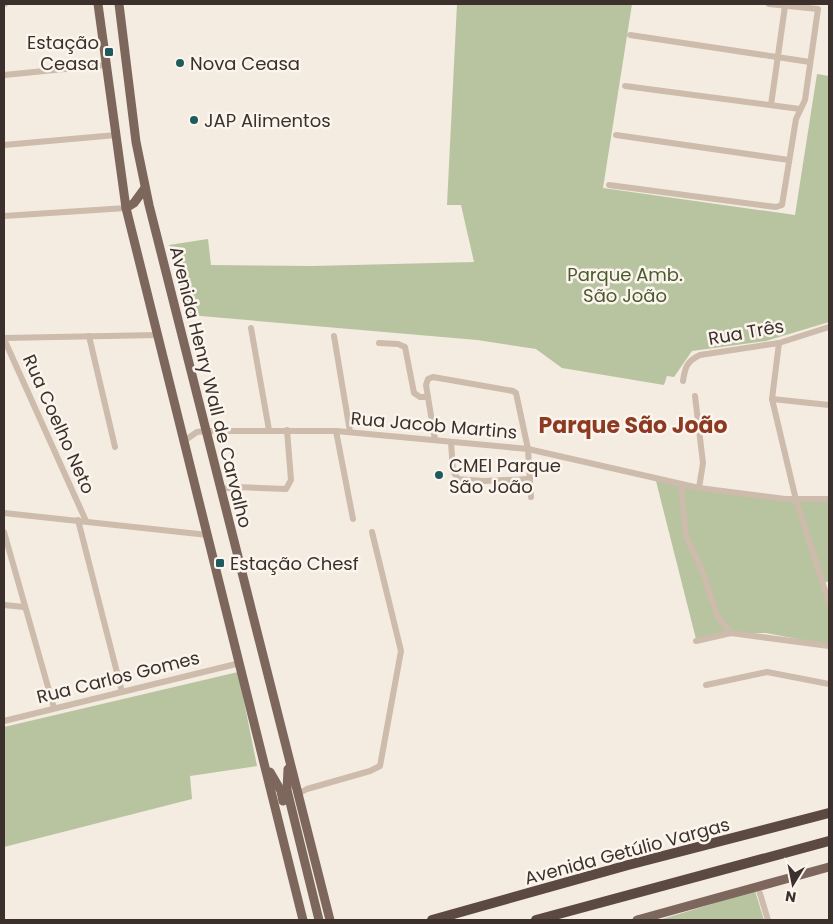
<svg xmlns="http://www.w3.org/2000/svg" width="833" height="924" font-family="Poppins,sans-serif">
<style>
.green{fill:#b8c4a0}
.lines{fill:none;stroke-linecap:round;stroke-linejoin:round}
.minor{stroke:#cdbbac;stroke-width:6}
.major{stroke:#7d675c;stroke-width:9}
.highway{stroke:#5c4a42;stroke-width:10}
.poi-dot{fill:#1f5a5e;stroke:#fbf5ee;stroke-width:2}
.labels{text-anchor:middle;dominant-baseline:central;stroke-width:5;stroke-linejoin:round;paint-order:stroke}
.poi-label{font-size:18px;fill:#3b302b;stroke:#fbf5ee;text-anchor:start}
.park-label{font-size:18px;fill:#4a5a2e;stroke:#fbf5ee}
.street-label{font-size:18px;fill:#3b302b;stroke:#fbf5ee}
.district-label{font-size:22px;font-weight:bold;fill:#8c3b22;stroke:#fbf5ee}
</style>
<rect width="100%" height="100%" fill="#f4ebe1"/>
<!-- green -->
<g class="green">
<polygon points="457,4 632,4 603,188 795,215 817,74 829,76 829,322 766,341 692,351 674,377 667,376 664,385 562,368 536,349 477,340 189,315 169,245 208,239 211,265 313,266 474,262 461,205 447,205"/>
<polygon points="656,481 761,498 829,499 829,581 821,584 829,606 829,645 766,633 731,633 696,639"/>
<polygon points="238,672 257,766 190,776 192,799 4,847 4,727"/>
<polygon points="755,891 764,920 659,920"/>
</g>
<g class="lines">
<!-- minor -->
<g class="minor">
<polyline points="4,4 5,4"/>
<polyline points="630,35 810,62"/>
<polyline points="4,75 105,65"/>
<polyline points="625,86 800,109"/>
<polyline points="771,105 785,6"/>
<polyline points="616,135 789,160"/>
<polyline points="4,145 116,135"/>
<polyline points="609,185 776,207 782,205 796,119 805,100 818,9 769,4"/>
<polyline points="4,216 126,208"/>
<polyline points="251,328 269,430"/>
<polyline points="89,336 115,447"/>
<polyline points="334,336 350,432"/>
<polyline points="4,338 158,335"/>
<polyline points="4,339 86,521"/>
<polyline points="379,343 398,344 405,347 414,393 420,397 428,397"/>
<polyline points="779,343 772,399 796,500 829,603"/>
<path d="M683,381C685,367 687,361 700,355L779,343L829,327"/>
<polyline points="695,396 703,463 699,488"/>
<polyline points="772,399 829,405"/>
<polyline points="336,431 353,519"/>
<polyline points="435,440 426,385 428,379 433,377 513,391 516,393 528,449 531,497"/>
<polyline points="184,441 197,432 205,431 336,431 528,449 699,488 785,499 829,499"/>
<polyline points="451,442 453,471 458,479 483,481 529,479"/>
<polyline points="681,485 686,536 703,573 717,616 731,633"/>
<polyline points="220,489 237,487 286,489 291,480 287,430"/>
<polyline points="4,513 208,535"/>
<polyline points="78,520 122,692"/>
<polyline points="4,532 54,708"/>
<polyline points="4,605 24,607"/>
<polyline points="696,641 731,633 829,646"/>
<polyline points="706,685 767,672 829,684"/>
<polyline points="4,721 240,663"/>
<polyline points="298,794 307,789 370,771 380,766 401,651 372,532"/>
<polyline points="758,887 768,920"/>
</g>
<!-- major -->
<g class="major">
<polyline points="98,4 126,208 303,920"/>
<polyline points="119,4 136,142 149,205 330,920"/>
<polyline points="126,208 134,203 145,188"/>
<polyline points="288,769 287,790 319,920"/>
<polyline points="270,772 281,791 283,801"/>
<polyline points="637,920 829,867"/>
</g>
<!-- highway -->
<g class="highway">
<polyline points="432,920 628,865 829,813"/>
<polyline points="536,920 829,841"/>
</g>
</g>
<!-- markers -->
<g class="poi-dot">
<rect x="104" y="47" width="10" height="10" rx="2.5"/>
<circle cx="180" cy="63" r="5"/>
<circle cx="194" cy="120" r="5"/>
<circle cx="439" cy="475" r="5"/>
<rect x="215" y="558" width="10" height="10" rx="2.5"/>
</g>
<g class="labels">
<!-- poi labels -->
<g class="poi-label">
<text x="99" y="42" text-anchor="end">Estação<tspan x="99" dy="21">Ceasa</tspan></text>
<text x="190" y="63">Nova Ceasa</text>
<text x="204" y="120">JAP Alimentos</text>
<text x="449" y="465">CMEI Parque<tspan x="449" dy="21">São João</tspan></text>
<text x="230" y="563">Estação Chesf</text>
</g>
<!-- park labels -->
<g class="park-label">
<text x="625" y="274">Parque Amb.<tspan x="625" dy="21">São João</tspan></text>
</g>
<!-- street labels -->
<g class="street-label">
<text transform="translate(746 332) rotate(-10)">Rua Três</text>
<text transform="translate(211 387) rotate(76)">Avenida Henry Wall de Carvalho</text>
<text transform="translate(59 424) rotate(66)">Rua Coelho Neto</text>
<text transform="translate(434 425) rotate(5)">Rua Jacob Martins</text>
<text transform="translate(118 677) rotate(-14)">Rua Carlos Gomes</text>
<text transform="translate(627 851) rotate(-15)">Avenida Getúlio Vargas</text>
</g>
<!-- district labels -->
<g class="district-label">
<text x="633" y="425">Parque São João</text>
</g>
</g>
<!-- border -->
<rect width="833" height="924" fill="none" stroke="#3b302b" stroke-width="10"/>
<!-- north arrow -->
<g transform="translate(793 884) rotate(190)" stroke="#fbf5ee" stroke-width="4" paint-order="stroke">
<path d="M0-4L9 19L0 12L-9 19Z" fill="#3b302b"/>
<text y="-8" font-size="14" font-weight="bold" text-anchor="middle" fill="#3b302b">N</text>
</g>
</svg>
